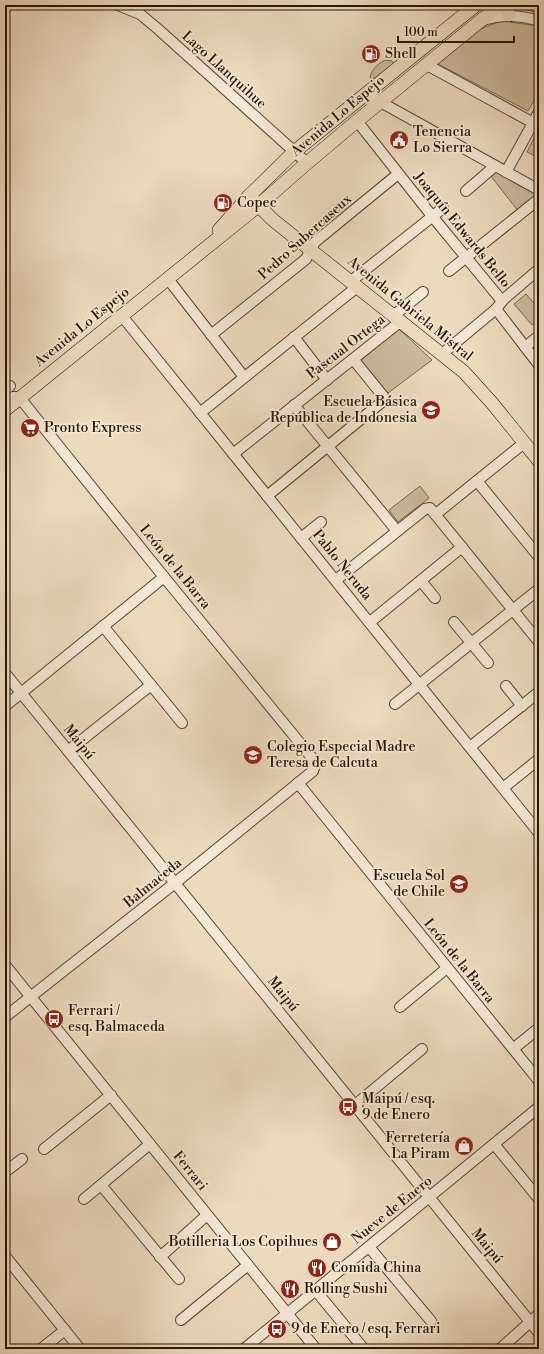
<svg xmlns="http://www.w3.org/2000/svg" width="544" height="1354" font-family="'Libre Bodoni',serif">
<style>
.green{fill:#cbb99f;stroke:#796751}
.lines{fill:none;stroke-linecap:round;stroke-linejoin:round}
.minor-casing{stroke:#584632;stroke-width:12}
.major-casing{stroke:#271503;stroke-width:14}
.minor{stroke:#f3e7d5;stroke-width:10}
.major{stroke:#ecdabf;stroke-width:13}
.labels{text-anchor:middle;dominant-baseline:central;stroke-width:3.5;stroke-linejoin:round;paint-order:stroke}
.poi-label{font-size:14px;fill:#271503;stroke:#f3e7d5;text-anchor:start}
.street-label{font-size:14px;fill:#271503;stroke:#f3e7d5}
</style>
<rect width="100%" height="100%" fill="#ecdabf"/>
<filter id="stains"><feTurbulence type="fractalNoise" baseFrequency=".005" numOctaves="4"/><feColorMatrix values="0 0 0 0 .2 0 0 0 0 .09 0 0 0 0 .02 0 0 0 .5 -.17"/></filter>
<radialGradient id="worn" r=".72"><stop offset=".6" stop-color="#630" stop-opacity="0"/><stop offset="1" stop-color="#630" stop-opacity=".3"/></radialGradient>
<!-- green -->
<g class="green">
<polygon points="512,5 539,5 539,13 514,7"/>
<polygon points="501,21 539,26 539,91 528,111 436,63 480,29"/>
<path d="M386,60L392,61L394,64L371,81L370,77C372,69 378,63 386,60Z"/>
<polygon points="537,132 539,133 539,158 527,152"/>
<polygon points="496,170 539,193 519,212 490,175"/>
<polygon points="526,294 539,309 539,319 532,325 514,304"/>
<polygon points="399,329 432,360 388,393 361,360"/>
<polygon points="420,486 429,498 398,522 389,510"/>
</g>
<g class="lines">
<defs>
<g id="minor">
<polyline points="118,5 140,14 158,29 307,163"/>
<path d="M483,20C503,14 519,15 539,21"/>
<polyline points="427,65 539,126"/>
<polyline points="366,94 539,190"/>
<polyline points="357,121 432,216 502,301"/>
<polyline points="506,172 539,112"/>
<polyline points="466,191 495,166"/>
<polyline points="449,271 539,199"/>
<polyline points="168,279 244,377"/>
<polyline points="350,282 443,208"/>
<polyline points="496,309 539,365"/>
<polyline points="122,316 539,833"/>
<polyline points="393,316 423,292"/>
<polyline points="211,335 306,259 315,242 398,174"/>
<polyline points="294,337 327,380"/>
<polyline points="525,347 539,336"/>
<polyline points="442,354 496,309 504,299 539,269"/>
<polyline points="5,390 10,386"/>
<polyline points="5,398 14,397 20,398 164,577 313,759 315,765 313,771 175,883 5,1017"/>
<polyline points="294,405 397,531"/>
<polyline points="200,413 357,287"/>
<polyline points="233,454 401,321"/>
<polyline points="477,481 539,557"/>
<polyline points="267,496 383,401 383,396 353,359"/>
<polyline points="436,514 524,443"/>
<polyline points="301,538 321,522"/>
<polyline points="336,580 425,509 430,508 539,642"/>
<polyline points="421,581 435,598"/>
<polyline points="370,622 462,547"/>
<polyline points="454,622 488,663"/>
<polyline points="103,626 182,723"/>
<polyline points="5,673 539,1333"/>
<polyline points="506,686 522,706"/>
<polyline points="395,704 539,589"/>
<polyline points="5,706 164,577"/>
<polyline points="470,747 539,692"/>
<polyline points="68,751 151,685"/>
<polyline points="298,783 539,1081"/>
<polyline points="503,788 539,759"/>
<polyline points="5,965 316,1349"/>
<polyline points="400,1007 447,968"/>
<polyline points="513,1049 539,1028"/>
<polyline points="355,1105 422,1049"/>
<polyline points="494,1144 539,1199"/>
<polyline points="44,1149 111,1095"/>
<polyline points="5,1172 22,1159"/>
<polyline points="101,1185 179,1279"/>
<polyline points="84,1199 150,1144"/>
<polyline points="369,1247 431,1321"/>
<polyline points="5,1256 80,1349"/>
<polyline points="160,1257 207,1215"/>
<polyline points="316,1291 364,1349"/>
<polyline points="181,1320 248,1265"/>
<polyline points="41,1349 65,1330"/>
<polyline points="244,1349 539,1107"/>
<polyline points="500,1349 539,1314"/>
</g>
<g id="major">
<polyline points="501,5 509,15"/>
<polyline points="249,196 273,220 464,372 492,403 539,461"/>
<polyline points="219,230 249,196 294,152 476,5"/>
<polyline points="5,410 258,206 307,163 357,121 500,5"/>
</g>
</defs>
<!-- minor casing -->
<use href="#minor" class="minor-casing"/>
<!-- major casing -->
<use href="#major" class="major-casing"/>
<!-- minor -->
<use href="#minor" class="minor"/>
<!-- major -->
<use href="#major" class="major"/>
</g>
<!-- icons -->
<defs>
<symbol id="fuel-disc" viewBox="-11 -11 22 22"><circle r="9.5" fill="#8f2418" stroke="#f3e7d5"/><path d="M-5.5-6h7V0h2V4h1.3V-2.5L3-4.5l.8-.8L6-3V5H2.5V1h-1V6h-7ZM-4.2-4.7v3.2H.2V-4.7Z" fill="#fff"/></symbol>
<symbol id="civic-disc" viewBox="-11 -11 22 22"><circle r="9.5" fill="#8f2418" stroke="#f3e7d5"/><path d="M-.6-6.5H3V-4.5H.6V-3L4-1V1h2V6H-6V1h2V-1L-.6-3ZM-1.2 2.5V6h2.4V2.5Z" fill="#fff"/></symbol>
<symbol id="school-disc" viewBox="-11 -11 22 22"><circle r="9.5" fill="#8f2418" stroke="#f3e7d5"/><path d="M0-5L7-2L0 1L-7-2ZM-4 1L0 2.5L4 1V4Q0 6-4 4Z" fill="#fff"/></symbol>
<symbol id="supermarket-disc" viewBox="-11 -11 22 22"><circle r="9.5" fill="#8f2418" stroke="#f3e7d5"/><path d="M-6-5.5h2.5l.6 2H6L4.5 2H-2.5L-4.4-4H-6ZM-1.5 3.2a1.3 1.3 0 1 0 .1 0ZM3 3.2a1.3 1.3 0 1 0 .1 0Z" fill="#fff"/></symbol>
<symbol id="bus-disc" viewBox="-11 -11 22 22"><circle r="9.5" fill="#8f2418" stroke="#f3e7d5"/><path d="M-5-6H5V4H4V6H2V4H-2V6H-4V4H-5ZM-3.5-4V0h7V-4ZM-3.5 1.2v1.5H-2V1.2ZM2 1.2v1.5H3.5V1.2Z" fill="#fff"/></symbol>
<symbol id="shop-disc" viewBox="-11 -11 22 22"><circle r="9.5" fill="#8f2418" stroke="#f3e7d5"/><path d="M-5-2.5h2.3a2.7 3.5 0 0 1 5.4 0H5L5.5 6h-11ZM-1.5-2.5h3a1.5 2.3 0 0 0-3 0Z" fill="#fff"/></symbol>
<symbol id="restaurant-disc" viewBox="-11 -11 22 22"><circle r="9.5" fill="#8f2418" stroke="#f3e7d5"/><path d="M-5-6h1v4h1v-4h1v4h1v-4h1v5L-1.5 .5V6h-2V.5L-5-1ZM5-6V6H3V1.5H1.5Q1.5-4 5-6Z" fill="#fff"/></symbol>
</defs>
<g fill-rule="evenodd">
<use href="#fuel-disc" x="360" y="43" width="22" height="22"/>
<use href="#civic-disc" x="388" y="129" width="22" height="22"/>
<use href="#fuel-disc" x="212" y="192" width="22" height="22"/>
<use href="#school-disc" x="420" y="399" width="22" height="22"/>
<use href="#supermarket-disc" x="19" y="417" width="22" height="22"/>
<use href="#school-disc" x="242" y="744" width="22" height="22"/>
<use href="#school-disc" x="448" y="873" width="22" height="22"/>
<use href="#bus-disc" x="43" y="1008" width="22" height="22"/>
<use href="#bus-disc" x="337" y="1096" width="22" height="22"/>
<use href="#shop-disc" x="453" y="1135" width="22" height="22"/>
<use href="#shop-disc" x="321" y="1231" width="22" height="22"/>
<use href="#restaurant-disc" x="306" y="1257" width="22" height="22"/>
<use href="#restaurant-disc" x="279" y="1278" width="22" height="22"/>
<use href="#bus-disc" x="266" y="1318" width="22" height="22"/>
</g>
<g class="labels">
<!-- poi labels -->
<g class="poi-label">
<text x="385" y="54">Shell</text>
<text x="413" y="132">Tenencia<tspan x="413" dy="16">Lo Sierra</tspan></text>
<text x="237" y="203">Copec</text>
<text x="417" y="402" text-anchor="end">Escuela Básica<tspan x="417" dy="16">República de Indonesia</tspan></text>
<text x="44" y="428">Pronto Express</text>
<text x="267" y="747">Colegio Especial Madre<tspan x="267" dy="16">Teresa de Calcuta</tspan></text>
<text x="445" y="876" text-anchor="end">Escuela Sol<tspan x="445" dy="16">de Chile</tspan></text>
<text x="68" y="1011">Ferrari /<tspan x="68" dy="16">esq. Balmaceda</tspan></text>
<text x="362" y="1099">Maipú / esq.<tspan x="362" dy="16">9 de Enero</tspan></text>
<text x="450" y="1138" text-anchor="end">Ferretería<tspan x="450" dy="16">La Piram</tspan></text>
<text x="318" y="1242" text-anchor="end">Botilleria Los Copihues</text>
<text x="331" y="1268">Comida China</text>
<text x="304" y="1289">Rolling Sushi</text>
<text x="291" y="1329">9 de Enero / esq. Ferrari</text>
</g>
<!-- street labels -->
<g class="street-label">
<text transform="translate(224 70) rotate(42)">Lago Llanquihue</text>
<text transform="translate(338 116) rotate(-40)">Avenida Lo Espejo</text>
<text transform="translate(462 230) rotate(51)">Joaquín Edwards Bello</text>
<text transform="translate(305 237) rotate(-42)">Pedro Subercaseux</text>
<text transform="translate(410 309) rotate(39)">Avenida Gabriela Mistral</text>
<text transform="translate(82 327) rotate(-39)">Avenida Lo Espejo</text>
<text transform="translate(346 347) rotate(-38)">Pascual Ortega</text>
<text transform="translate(342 565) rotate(51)">Pablo Neruda</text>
<text transform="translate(175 567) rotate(51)">León de la Barra</text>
<text transform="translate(79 742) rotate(51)">Maipú</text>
<text transform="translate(153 883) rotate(-39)">Balmaceda</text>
<text transform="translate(459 961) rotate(51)">León de la Barra</text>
<text transform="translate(283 994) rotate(51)">Maipú</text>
<text transform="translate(190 1171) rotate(51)">Ferrari</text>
<text transform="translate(392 1210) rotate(-39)">Nueve de Enero</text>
<text transform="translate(487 1246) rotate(51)">Maipú</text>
</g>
</g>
<!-- margin -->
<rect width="544" height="1354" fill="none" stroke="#ecdabf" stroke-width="20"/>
<rect x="6" y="6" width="532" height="1342" fill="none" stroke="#271503" stroke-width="2"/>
<rect x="10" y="10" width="524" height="1334" fill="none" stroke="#271503"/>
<!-- scale -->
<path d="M398 36v6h116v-6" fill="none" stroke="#271503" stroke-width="2"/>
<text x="404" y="36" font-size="12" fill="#271503" stroke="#f3e7d5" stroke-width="3" paint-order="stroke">100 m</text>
<rect width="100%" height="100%" filter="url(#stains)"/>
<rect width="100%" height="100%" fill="url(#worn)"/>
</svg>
